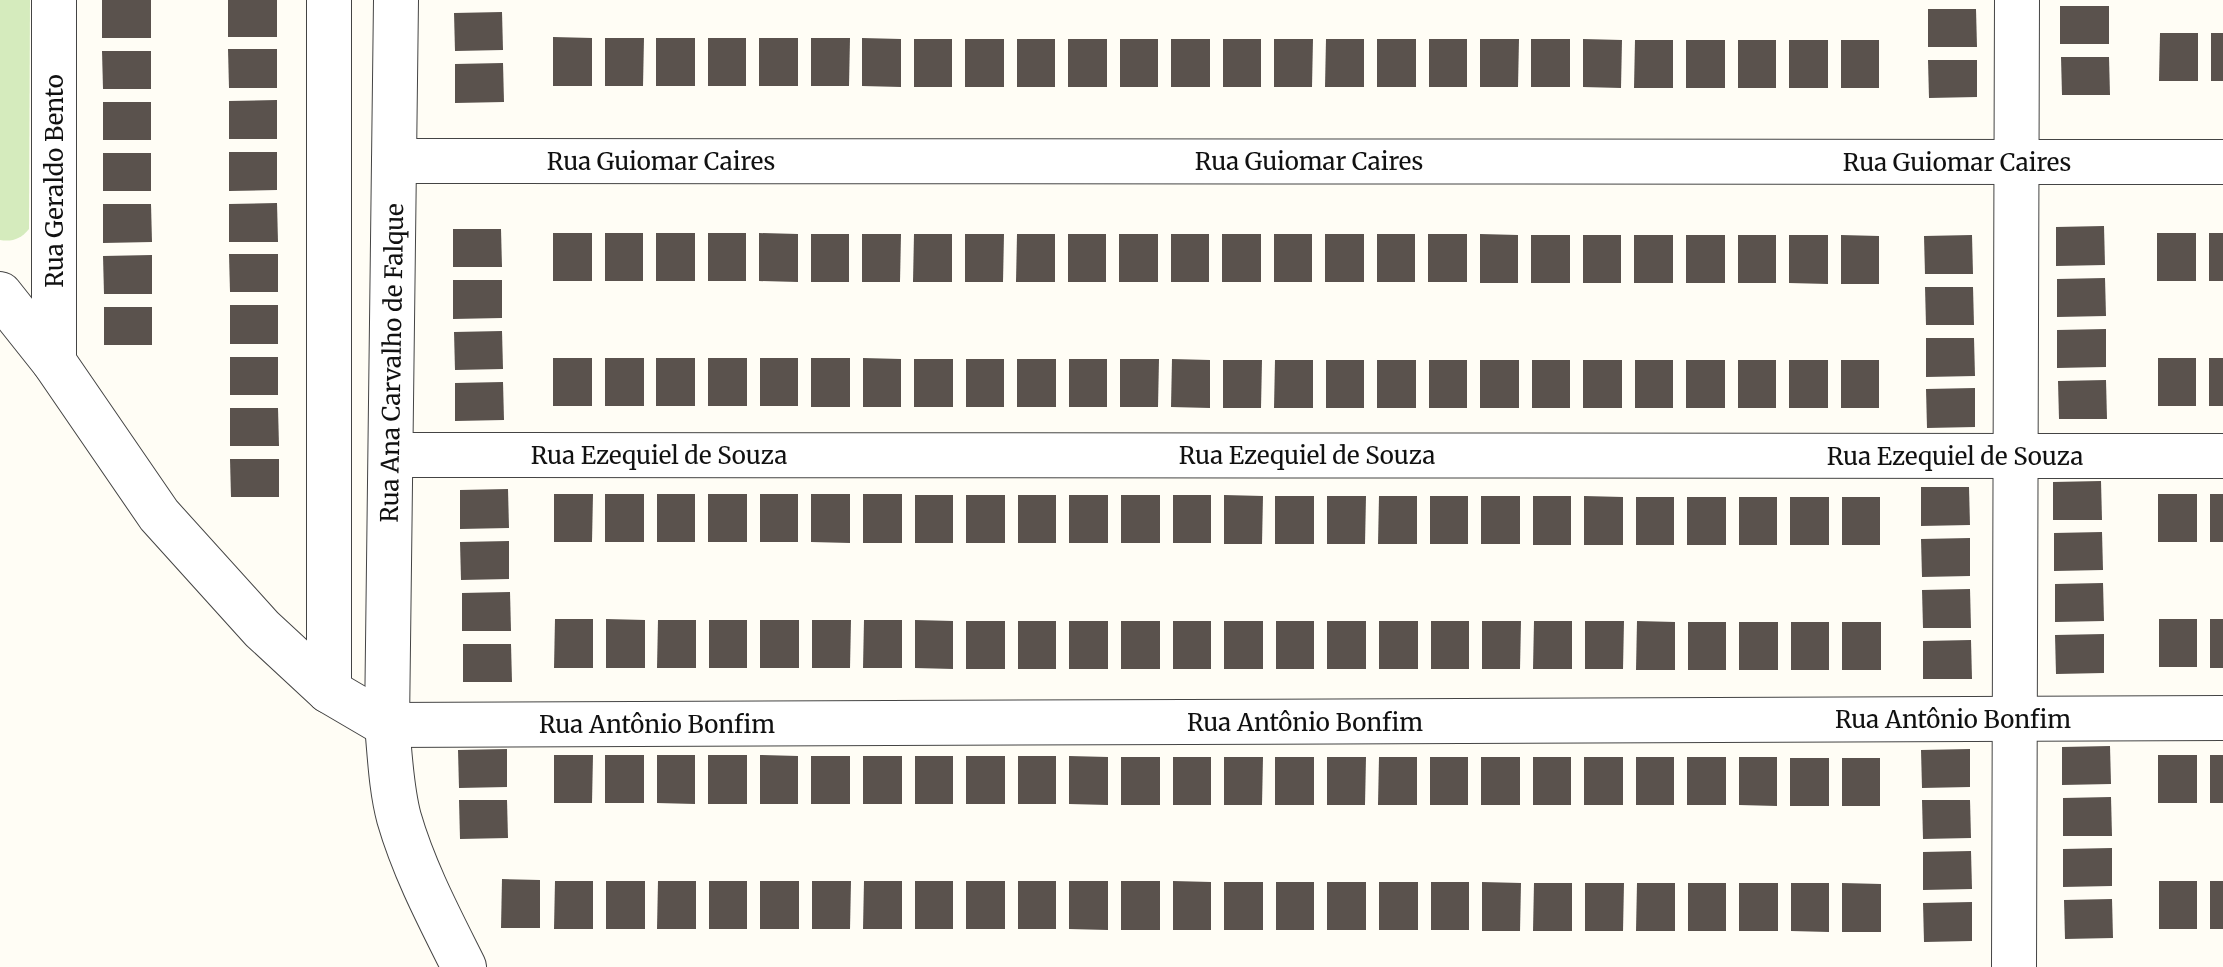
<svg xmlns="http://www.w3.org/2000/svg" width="2223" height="967" font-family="Merriweather,serif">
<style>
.green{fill:#d5ebbd}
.building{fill:#5a524d}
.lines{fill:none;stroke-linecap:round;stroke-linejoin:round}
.minor-casing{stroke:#444;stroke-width:46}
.minor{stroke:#fff;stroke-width:44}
.labels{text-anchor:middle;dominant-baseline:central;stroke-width:8;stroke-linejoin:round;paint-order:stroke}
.street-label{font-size:24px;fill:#111;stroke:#fff}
</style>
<rect width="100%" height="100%" fill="#fffdf5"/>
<!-- green -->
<path class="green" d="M0,0H30L29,229C21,239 12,242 0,240Z"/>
<!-- building -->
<g class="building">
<rect x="102" y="0" width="49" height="38"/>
<rect x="228" y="0" width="49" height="37"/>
<rect x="2060" y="6" width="49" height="38"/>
<polygon points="1928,9 1976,9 1977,47 1928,47"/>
<polygon points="502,12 503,50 455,51 454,13"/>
<polygon points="2160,33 2198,33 2198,81 2159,81"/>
<rect x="2211" y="33" width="12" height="48"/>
<polygon points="553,37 592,38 592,86 553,86"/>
<polygon points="605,38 644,38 643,86 605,86"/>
<rect x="656" y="38" width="39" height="48"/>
<rect x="708" y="38" width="38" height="48"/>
<rect x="759" y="38" width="39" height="48"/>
<polygon points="811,38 850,38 849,86 811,86"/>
<polygon points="862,38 901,39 901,87 862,86"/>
<rect x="914" y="39" width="38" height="48"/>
<rect x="965" y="39" width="39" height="48"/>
<rect x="1017" y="39" width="38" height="48"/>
<rect x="1068" y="39" width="39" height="48"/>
<rect x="1120" y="39" width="38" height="48"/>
<rect x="1171" y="39" width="39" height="48"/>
<rect x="1223" y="39" width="38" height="48"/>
<polygon points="1274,39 1313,39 1312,87 1274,87"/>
<polygon points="1326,39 1364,39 1364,87 1325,87"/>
<rect x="1377" y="39" width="39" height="48"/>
<rect x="1429" y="39" width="38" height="48"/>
<polygon points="1480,39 1519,39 1518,87 1480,87"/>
<rect x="1531" y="39" width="39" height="48"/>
<polygon points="1583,39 1622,40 1621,88 1583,87"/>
<polygon points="1635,40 1673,40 1673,88 1634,88"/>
<rect x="1686" y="40" width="39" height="48"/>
<rect x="1738" y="40" width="38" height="48"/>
<rect x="1789" y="40" width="39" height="48"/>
<rect x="1841" y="40" width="38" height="48"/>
<polygon points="228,49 277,49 277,88 229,88"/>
<polygon points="102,51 151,51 151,89 103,89"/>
<polygon points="2061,57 2109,57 2110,95 2062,95"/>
<polygon points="1928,60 1977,60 1977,97 1929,98"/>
<polygon points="503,63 504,102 455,103 455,64"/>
<polygon points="277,100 277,139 229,139 229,101"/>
<rect x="103" y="102" width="48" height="38"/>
<polygon points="229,152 277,152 277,190 229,191"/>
<rect x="103" y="153" width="48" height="38"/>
<polygon points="277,203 278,242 229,242 229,204"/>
<polygon points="103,204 151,204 152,242 103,243"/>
<polygon points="2104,226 2105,265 2056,266 2056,227"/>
<polygon points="453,229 501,229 502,267 453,267"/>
<rect x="553" y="233" width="39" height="48"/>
<rect x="605" y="233" width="38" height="48"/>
<rect x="656" y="233" width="39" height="48"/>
<rect x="708" y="233" width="38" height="48"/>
<polygon points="759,233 798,234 798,282 759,281"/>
<rect x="2157" y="233" width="39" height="48"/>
<rect x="2209" y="233" width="14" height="48"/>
<rect x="811" y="234" width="38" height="48"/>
<polygon points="862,234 901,234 900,282 862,282"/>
<polygon points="914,234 952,234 952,282 913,282"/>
<polygon points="965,234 1004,234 1003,282 965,282"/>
<polygon points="1017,234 1055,234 1055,282 1016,282"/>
<rect x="1068" y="234" width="38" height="48"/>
<rect x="1119" y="234" width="39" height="48"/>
<rect x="1171" y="234" width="38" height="48"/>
<rect x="1222" y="234" width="39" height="48"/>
<rect x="1274" y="234" width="38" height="48"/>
<rect x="1325" y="234" width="39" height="48"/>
<rect x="1377" y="234" width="38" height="48"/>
<rect x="1428" y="234" width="39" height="48"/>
<polygon points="1480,234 1518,235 1518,283 1480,283"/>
<rect x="1531" y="235" width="39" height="48"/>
<rect x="1583" y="235" width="38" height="48"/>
<rect x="1634" y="235" width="39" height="48"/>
<rect x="1686" y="235" width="39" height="48"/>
<rect x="1738" y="235" width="38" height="48"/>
<polygon points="1789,235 1828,235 1828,284 1789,283"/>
<polygon points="1841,235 1879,236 1879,284 1841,284"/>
<polygon points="1972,235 1973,274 1925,274 1924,236"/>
<polygon points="229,254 278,254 278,292 230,292"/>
<polygon points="152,255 152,294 104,294 103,256"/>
<polygon points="2105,278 2106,316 2057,317 2057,279"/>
<polygon points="453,280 502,280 502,318 453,319"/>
<polygon points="1925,287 1973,287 1974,325 1926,325"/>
<rect x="230" y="305" width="48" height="39"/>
<rect x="104" y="307" width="48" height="38"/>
<polygon points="2106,329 2106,367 2057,368 2057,330"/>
<polygon points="502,331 503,369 455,370 454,332"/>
<polygon points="1926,338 1974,338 1975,376 1926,377"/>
<rect x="230" y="357" width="48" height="38"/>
<rect x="553" y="358" width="39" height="48"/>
<rect x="605" y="358" width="39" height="48"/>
<rect x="656" y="358" width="39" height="48"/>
<rect x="708" y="358" width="39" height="48"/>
<rect x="760" y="358" width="38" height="48"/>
<rect x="811" y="358" width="39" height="49"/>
<polygon points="863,358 901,359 901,407 863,407"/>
<rect x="2158" y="358" width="38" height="48"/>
<rect x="2209" y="358" width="14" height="48"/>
<rect x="914" y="359" width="39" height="48"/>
<rect x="966" y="359" width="38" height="48"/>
<rect x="1017" y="359" width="39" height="48"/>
<rect x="1069" y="359" width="38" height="48"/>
<polygon points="1120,359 1159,359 1158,407 1120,407"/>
<polygon points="1172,359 1210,360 1210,408 1171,407"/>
<polygon points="1223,360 1262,360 1261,408 1223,408"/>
<polygon points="1275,360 1313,360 1313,408 1274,408"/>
<rect x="1326" y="360" width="38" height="48"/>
<rect x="1377" y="360" width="39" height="48"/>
<rect x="1429" y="360" width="38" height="48"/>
<rect x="1480" y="360" width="39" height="48"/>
<rect x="1532" y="360" width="38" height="48"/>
<rect x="1583" y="360" width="39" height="48"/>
<rect x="1635" y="360" width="38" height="48"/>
<rect x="1686" y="360" width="39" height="48"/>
<rect x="1738" y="360" width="38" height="48"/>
<rect x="1789" y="360" width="39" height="48"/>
<rect x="1841" y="360" width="38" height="48"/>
<polygon points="2106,380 2107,419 2059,419 2058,381"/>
<polygon points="503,382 504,420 455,421 455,383"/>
<polygon points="1975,388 1975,427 1927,428 1926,389"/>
<polygon points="230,408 278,408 279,446 230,446"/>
<polygon points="230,459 279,459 279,497 231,497"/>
<polygon points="2101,481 2102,520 2053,520 2053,482"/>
<polygon points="1921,487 1969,487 1970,525 1921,526"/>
<polygon points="508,489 509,528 460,529 460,490"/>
<polygon points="554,494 593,494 592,542 554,542"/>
<rect x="605" y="494" width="39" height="48"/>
<rect x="657" y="494" width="38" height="48"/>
<rect x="708" y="494" width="39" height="48"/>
<rect x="760" y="494" width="38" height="48"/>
<polygon points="811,494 850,494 850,543 811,542"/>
<rect x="863" y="494" width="39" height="49"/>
<rect x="2158" y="494" width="39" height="48"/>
<rect x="2210" y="494" width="13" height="48"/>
<rect x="915" y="495" width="38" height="48"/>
<rect x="966" y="495" width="39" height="48"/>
<rect x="1018" y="495" width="38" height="48"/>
<rect x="1069" y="495" width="39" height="48"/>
<rect x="1121" y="495" width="39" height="48"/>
<rect x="1173" y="495" width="38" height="48"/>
<polygon points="1224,495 1263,496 1262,544 1224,544"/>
<rect x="1275" y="496" width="39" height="48"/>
<polygon points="1327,496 1366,496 1365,544 1327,544"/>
<polygon points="1379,496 1417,496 1417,544 1378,544"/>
<rect x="1430" y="496" width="38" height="48"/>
<rect x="1481" y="496" width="39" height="48"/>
<rect x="1533" y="496" width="38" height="49"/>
<polygon points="1584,496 1623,497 1623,545 1584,545"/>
<rect x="1636" y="497" width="38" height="48"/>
<rect x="1687" y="497" width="39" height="48"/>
<rect x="1739" y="497" width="38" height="48"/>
<rect x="1790" y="497" width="39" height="48"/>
<rect x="1842" y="497" width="38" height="48"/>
<polygon points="2102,532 2103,570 2054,571 2054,533"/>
<polygon points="1970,538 1970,576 1922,577 1921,539"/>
<polygon points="509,541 509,579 461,580 460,542"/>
<polygon points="2103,583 2104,621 2055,622 2055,584"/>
<polygon points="1970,589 1971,628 1923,628 1922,590"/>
<polygon points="510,592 511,631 462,631 462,593"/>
<polygon points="555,619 593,619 593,668 554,668"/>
<polygon points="606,619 645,620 645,668 606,668"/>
<rect x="2159" y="619" width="38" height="48"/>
<rect x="2210" y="619" width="13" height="49"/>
<polygon points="658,620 696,620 696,668 657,668"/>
<rect x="709" y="620" width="38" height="48"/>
<rect x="760" y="620" width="39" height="48"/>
<polygon points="812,620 851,620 850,668 812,668"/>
<polygon points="864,620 902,620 902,668 863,668"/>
<polygon points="915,620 953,621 953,669 915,668"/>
<rect x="966" y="621" width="39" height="48"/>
<rect x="1018" y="621" width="38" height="48"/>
<rect x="1069" y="621" width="39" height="48"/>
<rect x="1121" y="621" width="39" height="48"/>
<rect x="1173" y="621" width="38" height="48"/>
<rect x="1224" y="621" width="39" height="48"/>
<rect x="1276" y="621" width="38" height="48"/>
<rect x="1327" y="621" width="39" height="48"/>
<rect x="1379" y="621" width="39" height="48"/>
<rect x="1431" y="621" width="38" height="48"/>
<polygon points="1482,621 1521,621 1520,669 1482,669"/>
<polygon points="1534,621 1572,621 1572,669 1533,669"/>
<polygon points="1585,621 1624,621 1623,669 1585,669"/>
<polygon points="1637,621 1675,622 1675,670 1636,670"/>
<rect x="1688" y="622" width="38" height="48"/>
<rect x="1739" y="622" width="39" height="48"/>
<rect x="1791" y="622" width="38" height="48"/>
<rect x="1842" y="622" width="39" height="48"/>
<polygon points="2104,634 2104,673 2056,674 2055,635"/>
<polygon points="1971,640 1972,679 1923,679 1923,641"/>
<polygon points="463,644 511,644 512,682 463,682"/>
<polygon points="2110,746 2111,784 2062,785 2062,747"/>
<polygon points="507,749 507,787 459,788 458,750"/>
<polygon points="1970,749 1970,787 1922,788 1921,750"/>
<polygon points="554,755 593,755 592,803 554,803"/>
<rect x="605" y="755" width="39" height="48"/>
<polygon points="657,755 695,755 695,804 657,803"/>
<rect x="708" y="755" width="39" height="49"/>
<polygon points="760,755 798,756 798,804 760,804"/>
<rect x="2158" y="755" width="39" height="48"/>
<rect x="2210" y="755" width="13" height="48"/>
<rect x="811" y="756" width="39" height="48"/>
<rect x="863" y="756" width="39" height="48"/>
<rect x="915" y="756" width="38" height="48"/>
<rect x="966" y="756" width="39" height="48"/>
<rect x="1018" y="756" width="38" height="48"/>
<polygon points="1069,756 1108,757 1108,805 1069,804"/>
<rect x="1121" y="757" width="39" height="48"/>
<rect x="1173" y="757" width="38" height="48"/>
<polygon points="1224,757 1263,757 1262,805 1224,805"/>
<rect x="1275" y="757" width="39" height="48"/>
<polygon points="1327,757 1366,757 1365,805 1327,805"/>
<polygon points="1379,757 1417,757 1417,805 1378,805"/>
<rect x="1430" y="757" width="38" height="48"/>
<rect x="1481" y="757" width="39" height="48"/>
<rect x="1533" y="757" width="38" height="48"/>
<rect x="1584" y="757" width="39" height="48"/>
<rect x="1636" y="757" width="38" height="48"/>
<rect x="1687" y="757" width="39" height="48"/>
<polygon points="1739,757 1777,757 1777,806 1739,805"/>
<rect x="1790" y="758" width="39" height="48"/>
<rect x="1842" y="758" width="38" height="48"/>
<polygon points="2111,797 2112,836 2063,836 2063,798"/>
<polygon points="459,800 507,800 508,838 460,839"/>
<polygon points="1922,800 1970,800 1971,838 1923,839"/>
<polygon points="2112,848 2112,886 2063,887 2063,849"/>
<polygon points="1971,851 1972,889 1923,890 1923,852"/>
<polygon points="502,879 540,880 540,928 501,928"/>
<polygon points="555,881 593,881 593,929 554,929"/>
<rect x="606" y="881" width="39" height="48"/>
<polygon points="658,881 696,881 696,929 657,929"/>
<rect x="709" y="881" width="38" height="48"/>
<rect x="760" y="881" width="39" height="48"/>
<polygon points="812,881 851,881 850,929 812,929"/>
<polygon points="864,881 902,881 902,929 863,929"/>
<rect x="915" y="881" width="38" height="48"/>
<rect x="966" y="881" width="39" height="48"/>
<rect x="1018" y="881" width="38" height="48"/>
<polygon points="1069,881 1108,881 1108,930 1069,929"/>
<rect x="1121" y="881" width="39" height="49"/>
<polygon points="1173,881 1211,882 1211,930 1173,930"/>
<rect x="2159" y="881" width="38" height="48"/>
<rect x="2210" y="881" width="13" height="48"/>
<rect x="1224" y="882" width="39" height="48"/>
<rect x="1276" y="882" width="38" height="48"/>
<rect x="1327" y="882" width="39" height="48"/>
<rect x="1379" y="882" width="39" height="48"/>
<rect x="1431" y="882" width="38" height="48"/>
<polygon points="1482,882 1521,883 1520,931 1482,931"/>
<polygon points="1534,883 1572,883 1572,931 1533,931"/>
<polygon points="1585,883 1624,883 1623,931 1585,931"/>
<polygon points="1637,883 1675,883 1675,931 1636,931"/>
<rect x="1688" y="883" width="38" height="48"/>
<rect x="1739" y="883" width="39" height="48"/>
<polygon points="1791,883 1829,883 1829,932 1791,931"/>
<polygon points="1842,883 1881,884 1881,932 1842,932"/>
<polygon points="2112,899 2113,938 2065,939 2064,900"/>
<polygon points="1972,902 1972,941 1924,942 1923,903"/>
</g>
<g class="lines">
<defs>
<g id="minor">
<polyline points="54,0 54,362"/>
<polyline points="329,0 329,691"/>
<path d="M396,0L387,725C390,756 391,788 399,818C414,870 440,919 464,967"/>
<polyline points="394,161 2223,162"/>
<polyline points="0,294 54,362 159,515 262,629 329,691 387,725 2223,718"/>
<polyline points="391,455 2223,456"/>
<polyline points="2014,967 2017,0"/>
</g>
</defs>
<!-- minor casing -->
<use href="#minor" class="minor-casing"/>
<!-- minor -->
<use href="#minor" class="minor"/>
</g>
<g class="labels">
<!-- street labels -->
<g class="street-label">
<text x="661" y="161">Rua Guiomar Caires</text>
<text x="1309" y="161">Rua Guiomar Caires</text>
<text x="1957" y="162">Rua Guiomar Caires</text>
<text transform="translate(54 181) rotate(-90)">Rua Geraldo Bento</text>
<text transform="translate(392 363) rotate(-89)">Rua Ana Carvalho de Falque</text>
<text x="659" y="455">Rua Ezequiel de Souza</text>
<text x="1307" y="455">Rua Ezequiel de Souza</text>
<text x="1955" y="456">Rua Ezequiel de Souza</text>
<text x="1953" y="719">Rua Antônio Bonfim</text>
<text x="1305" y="722">Rua Antônio Bonfim</text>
<text x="657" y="724">Rua Antônio Bonfim</text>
</g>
</g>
</svg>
